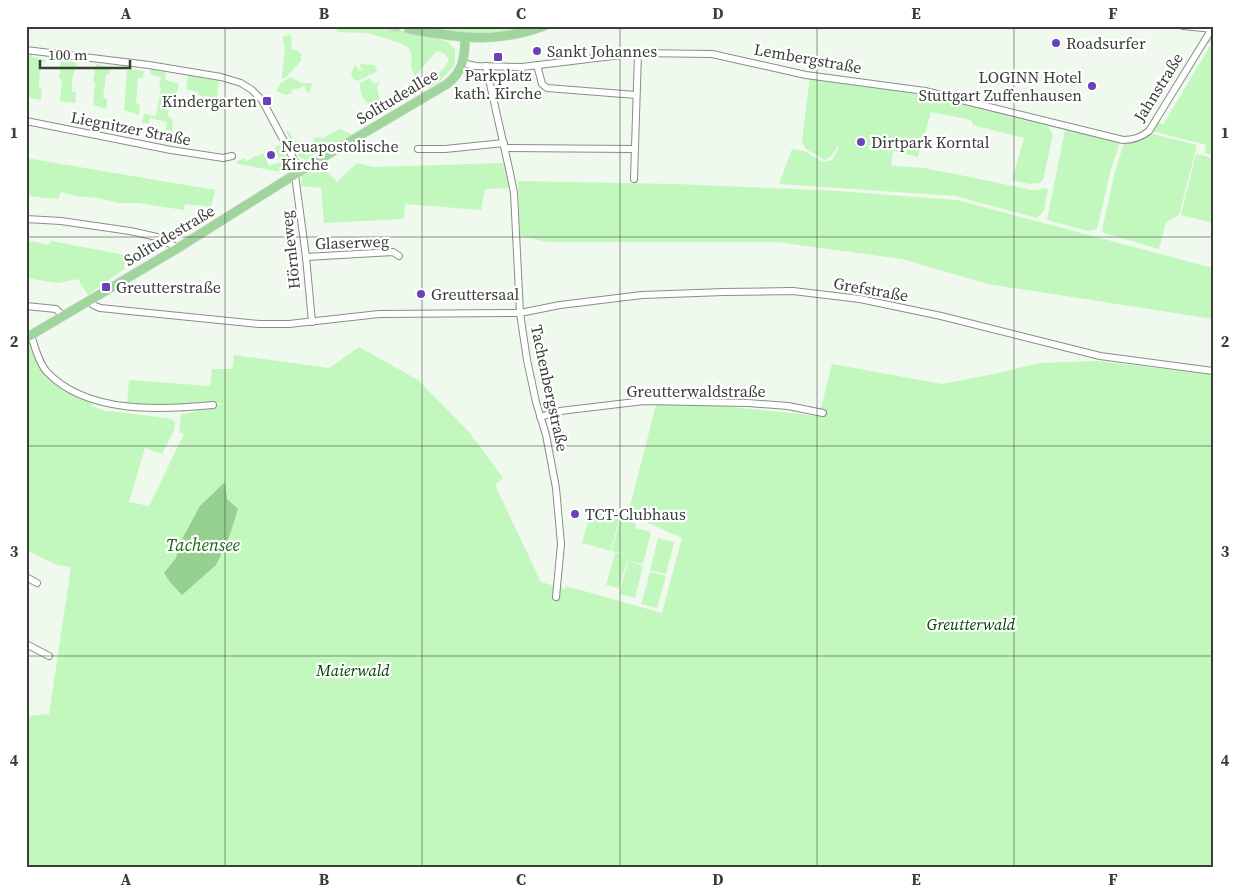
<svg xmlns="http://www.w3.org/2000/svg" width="1239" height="893" font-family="'Source Serif 4',serif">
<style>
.green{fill:#c2f7bd}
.water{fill:#95d090}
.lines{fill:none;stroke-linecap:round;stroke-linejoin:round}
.major-tunnel{stroke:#cbd4c9;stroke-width:9;stroke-dasharray:9 4.5;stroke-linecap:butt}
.minor-casing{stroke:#869085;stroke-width:8}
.major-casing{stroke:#d8d8d7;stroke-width:10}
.minor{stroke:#fff;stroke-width:6}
.major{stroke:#a1d59e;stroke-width:9}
.grid{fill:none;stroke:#3a3e39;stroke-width:1;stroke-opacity:0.55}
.poi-dot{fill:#6742ba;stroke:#fff;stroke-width:2}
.labels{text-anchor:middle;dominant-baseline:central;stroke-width:4.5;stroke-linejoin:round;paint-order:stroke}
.poi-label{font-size:16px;fill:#3a3e39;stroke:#fff;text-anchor:start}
.street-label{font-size:16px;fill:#3a3e39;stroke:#fff}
.park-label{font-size:16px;font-style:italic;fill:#024202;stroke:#fff}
.water-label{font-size:18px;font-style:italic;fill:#196917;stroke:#fff}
.neatline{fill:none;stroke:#3a3e39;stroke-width:2}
.grid-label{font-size:16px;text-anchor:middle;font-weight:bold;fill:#3a3e39}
</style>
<rect width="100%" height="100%" fill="#eff9ed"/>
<!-- green -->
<g class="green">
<path d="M335,26H383L446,41L455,49V65L440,81L429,88L424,78L427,76L432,80L445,67L449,59L445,54L437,51C430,59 419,69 416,78C407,64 415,60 409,48L397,42L368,33L336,32L338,29Z"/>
<polygon points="413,26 530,26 503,33 476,34"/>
<path d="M291,35L292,50H296L301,53V61L286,77L282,79C282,65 287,52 283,39L284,36Z"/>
<polygon points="1213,36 1213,155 1205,153 1206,145 1152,131 1158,122 1163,125 1211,44 1207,41"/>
<polygon points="26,52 32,53 32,57 46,60 46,62 40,62 39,87 42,88 41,100 26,97"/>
<polygon points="61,60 77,63 72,80 72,92 76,92 75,103 60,101 62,80 59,78"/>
<polygon points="96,64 110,67 110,73 106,75 103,98 107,99 107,109 93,105 95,83 93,82"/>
<polygon points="360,64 374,65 377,69 377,71 370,75 369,72 368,76 358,81 353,79 351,74 355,65 360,71 362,67 360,68"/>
<polygon points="151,68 157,69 157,71 162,72 166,70 165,80 179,84 176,96 171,95 168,115 173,121 172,131 166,130 167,122 150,118 148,124 142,123 144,114 156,116 161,88 159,87 161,77 150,74"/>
<polygon points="130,69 144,71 143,78 138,78 136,102 140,106 139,115 124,110 127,70"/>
<polygon points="188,75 219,81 217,98 198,95 198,92 186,89"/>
<polygon points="291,77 302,83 312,83 310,92 308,93 304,86 297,89 293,89 291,93 286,95 276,91 281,83"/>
<path d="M810,77L927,96L1047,126L1053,134L1043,180L1040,183L1029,184L1012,180L1024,138L973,125L971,120L931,112L918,157L893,151L891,165C903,168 915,166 929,169C963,175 997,183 1031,190H1037L1043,188L1048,189L1044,211L1037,218L955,196L779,184L792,149L804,151L823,162L832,160L839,148L833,145L837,148L830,157L825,160L806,149L802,142Z"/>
<path d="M370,78L374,84L380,81L377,87L380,101L373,106C363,102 360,93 360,83Z"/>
<polygon points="339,129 352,134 306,160 298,156 286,131 288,130 294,140 306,144 311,143 316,137 323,138"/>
<polygon points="1065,130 1120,142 1111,169 1097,229 1088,231 1047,220"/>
<polygon points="1149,133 1197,145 1179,215 1166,222 1159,249 1104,233 1102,230 1115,172 1124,143"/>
<polygon points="280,145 290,164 290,172 287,173 238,164 236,162 244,158 246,161 263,153 269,166 280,162 275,147"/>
<polygon points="1196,154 1213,158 1213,223 1181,215"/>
<polygon points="26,158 215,190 211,207 185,204 184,210 138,203 119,203 98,198 76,196 61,192 58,199 26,196"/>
<polygon points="357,163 373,167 505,163 509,188 485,189 481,210 405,204 404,219 324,223 321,188 301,186 302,175 321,165 337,182"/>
<polygon points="518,181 675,184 838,191 957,200 1213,268 1213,319 988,284 902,259 777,242 548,242 520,236"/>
<polygon points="26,240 49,245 51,241 125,255 124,269 88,295 78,279 58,283 26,278"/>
<polygon points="31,335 47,372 61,383 93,403 92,406 108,412 109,411 167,418 173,420 175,423 174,431 162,454 145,448 129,502 149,506 184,434 179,432 181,414 195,412 197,407 230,403 182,405 127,404 129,380 210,386 212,369 232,369 234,355 329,368 359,347 418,380 469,432 503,478 495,485 541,582 565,589 566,586 662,613 682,538 628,514 656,405 722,406 819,416 832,364 942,384 994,374 1040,363 1098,361 1213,375 1213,867 26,867 26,716 49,714 71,567 57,565 26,550 26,337"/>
<polygon points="591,511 619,519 611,551 582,543"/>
<polygon points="620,519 636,523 635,528 651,532 643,564 627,561 619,588 606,585 615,553 628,555 612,551"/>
<polygon points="658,538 674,542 666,574 650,570"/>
<polygon points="628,561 643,566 635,598 619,594"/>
<polygon points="650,572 666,576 657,608 641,604"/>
</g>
<!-- water -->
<polygon class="water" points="225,482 227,499 238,509 228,540 216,565 182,595 170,582 164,573 176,558 180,543 200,506"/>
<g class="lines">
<!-- major-tunnel -->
<polyline class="major-tunnel" points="391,26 409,29"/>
<defs>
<g id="minor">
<polyline points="1183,26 1213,29"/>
<polyline points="26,50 149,65 221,77 241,83 252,90 262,100 300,171"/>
<path d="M462,63L476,66L522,67L638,53L712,54L806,75L925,91L1123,140C1133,140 1140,138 1149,131L1213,27"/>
<polyline points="537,65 542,84 547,88 636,95"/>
<polyline points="486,66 510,173 514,193 520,313 527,360 536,402 546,435 556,488 561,544 556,597"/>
<polyline points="26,121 171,150 223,158 232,156"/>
<polyline points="505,148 634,149"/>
<polyline points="418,149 445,149 504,143"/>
<polyline points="295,175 306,257 312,322"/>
<polyline points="634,179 638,53"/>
<polyline points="26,219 61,221 130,231 157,237 178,248"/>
<polyline points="306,257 393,252 399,256"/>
<polyline points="89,301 93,305 100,308 259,324 289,324 379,314 520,313 560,305 642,295 724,292 793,291 860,299 941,316 1100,356 1213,371"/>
<polyline points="26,306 56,309 63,316"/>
<path d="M31,335C35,347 39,364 48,373C88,414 161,410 213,405"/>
<polyline points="540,417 560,411 644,401 748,403 788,406 823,413"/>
<polyline points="26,577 37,583"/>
<polyline points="26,644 49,656"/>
</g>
<g id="major">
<path d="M409,29C459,38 494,44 544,26"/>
<path d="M26,338L178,248L310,165L447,84C463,72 465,57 465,38"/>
</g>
</defs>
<!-- minor casing -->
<use href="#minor" class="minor-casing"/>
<!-- major casing -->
<use href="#major" class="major-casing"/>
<!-- minor -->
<use href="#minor" class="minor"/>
<!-- major -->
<use href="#major" class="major"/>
</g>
<!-- grid -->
<path class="grid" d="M225,26V867M422,26V867M620,26V867M817,26V867M1014,26V867M26,237H1213M26,446H1213M26,656H1213"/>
<!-- markers -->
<g class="poi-dot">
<circle cx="1056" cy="43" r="5"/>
<circle cx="537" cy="51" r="5"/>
<rect x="493" y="52" width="10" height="10" rx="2.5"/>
<circle cx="1092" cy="86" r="5"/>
<rect x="262" y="96" width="10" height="10" rx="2.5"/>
<circle cx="861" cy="142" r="5"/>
<circle cx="271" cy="155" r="5"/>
<rect x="101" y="282" width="10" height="10" rx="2.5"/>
<circle cx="421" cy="294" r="5"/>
<circle cx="575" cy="514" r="5"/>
</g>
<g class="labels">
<!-- poi labels -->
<g class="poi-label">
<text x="1066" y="43">Roadsurfer</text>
<text x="547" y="51">Sankt Johannes</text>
<text x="498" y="75" text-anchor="middle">Parkplatz<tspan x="498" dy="18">kath. Kirche</tspan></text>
<text x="1082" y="77" text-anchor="end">LOGINN Hotel<tspan x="1082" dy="18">Stuttgart Zuffenhausen</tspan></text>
<text x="257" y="101" text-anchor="end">Kindergarten</text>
<text x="871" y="142">Dirtpark Korntal</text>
<text x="281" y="146">Neuapostolische<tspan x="281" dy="18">Kirche</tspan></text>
<text x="116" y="287">Greutterstraße</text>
<text x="431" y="294">Greuttersaal</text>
<text x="585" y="514">TCT-Clubhaus</text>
</g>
<!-- street labels -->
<g class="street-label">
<text transform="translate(808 58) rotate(10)">Lembergstraße</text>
<text transform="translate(1158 87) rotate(-58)">Jahnstraße</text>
<text transform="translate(397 96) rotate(-31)">Solitudeallee</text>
<text transform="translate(131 128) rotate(11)">Liegnitzer Straße</text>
<text transform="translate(169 235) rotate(-31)">Solitudestraße</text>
<text transform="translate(352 242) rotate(-2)">Glaserweg</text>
<text transform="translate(290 250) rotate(-96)">Hörnleweg</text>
<text transform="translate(871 289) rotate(10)">Grefstraße</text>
<text transform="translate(550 388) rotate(78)">Tachenbergstraße</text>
<text x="696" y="391">Greutterwaldstraße</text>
</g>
<!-- park labels -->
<g class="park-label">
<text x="971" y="624">Greutterwald</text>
<text x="353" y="670">Maierwald</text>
</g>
<!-- water labels -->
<g class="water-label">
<text x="203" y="544">Tachensee</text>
</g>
</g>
<!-- border -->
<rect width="1239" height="893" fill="none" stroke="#ffffff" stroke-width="55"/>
<!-- scale -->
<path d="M40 60v8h90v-8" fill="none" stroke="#3a3e39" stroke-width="2.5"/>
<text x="48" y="60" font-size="15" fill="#3a3e39" stroke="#ffffff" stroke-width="4" paint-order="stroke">100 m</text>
<rect x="28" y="28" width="1184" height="838" class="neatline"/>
<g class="grid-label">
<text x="126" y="19">A</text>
<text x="324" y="19">B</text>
<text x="521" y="19">C</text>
<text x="718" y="19">D</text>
<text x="916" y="19">E</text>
<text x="1113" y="19">F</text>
<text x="14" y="138">1</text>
<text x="1225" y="138">1</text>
<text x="14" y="347">2</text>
<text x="1225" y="347">2</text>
<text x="14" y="557">3</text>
<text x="1225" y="557">3</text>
<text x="14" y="766">4</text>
<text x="1225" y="766">4</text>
<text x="126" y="885">A</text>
<text x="324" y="885">B</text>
<text x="521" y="885">C</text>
<text x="718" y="885">D</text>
<text x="916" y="885">E</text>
<text x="1113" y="885">F</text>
</g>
</svg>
